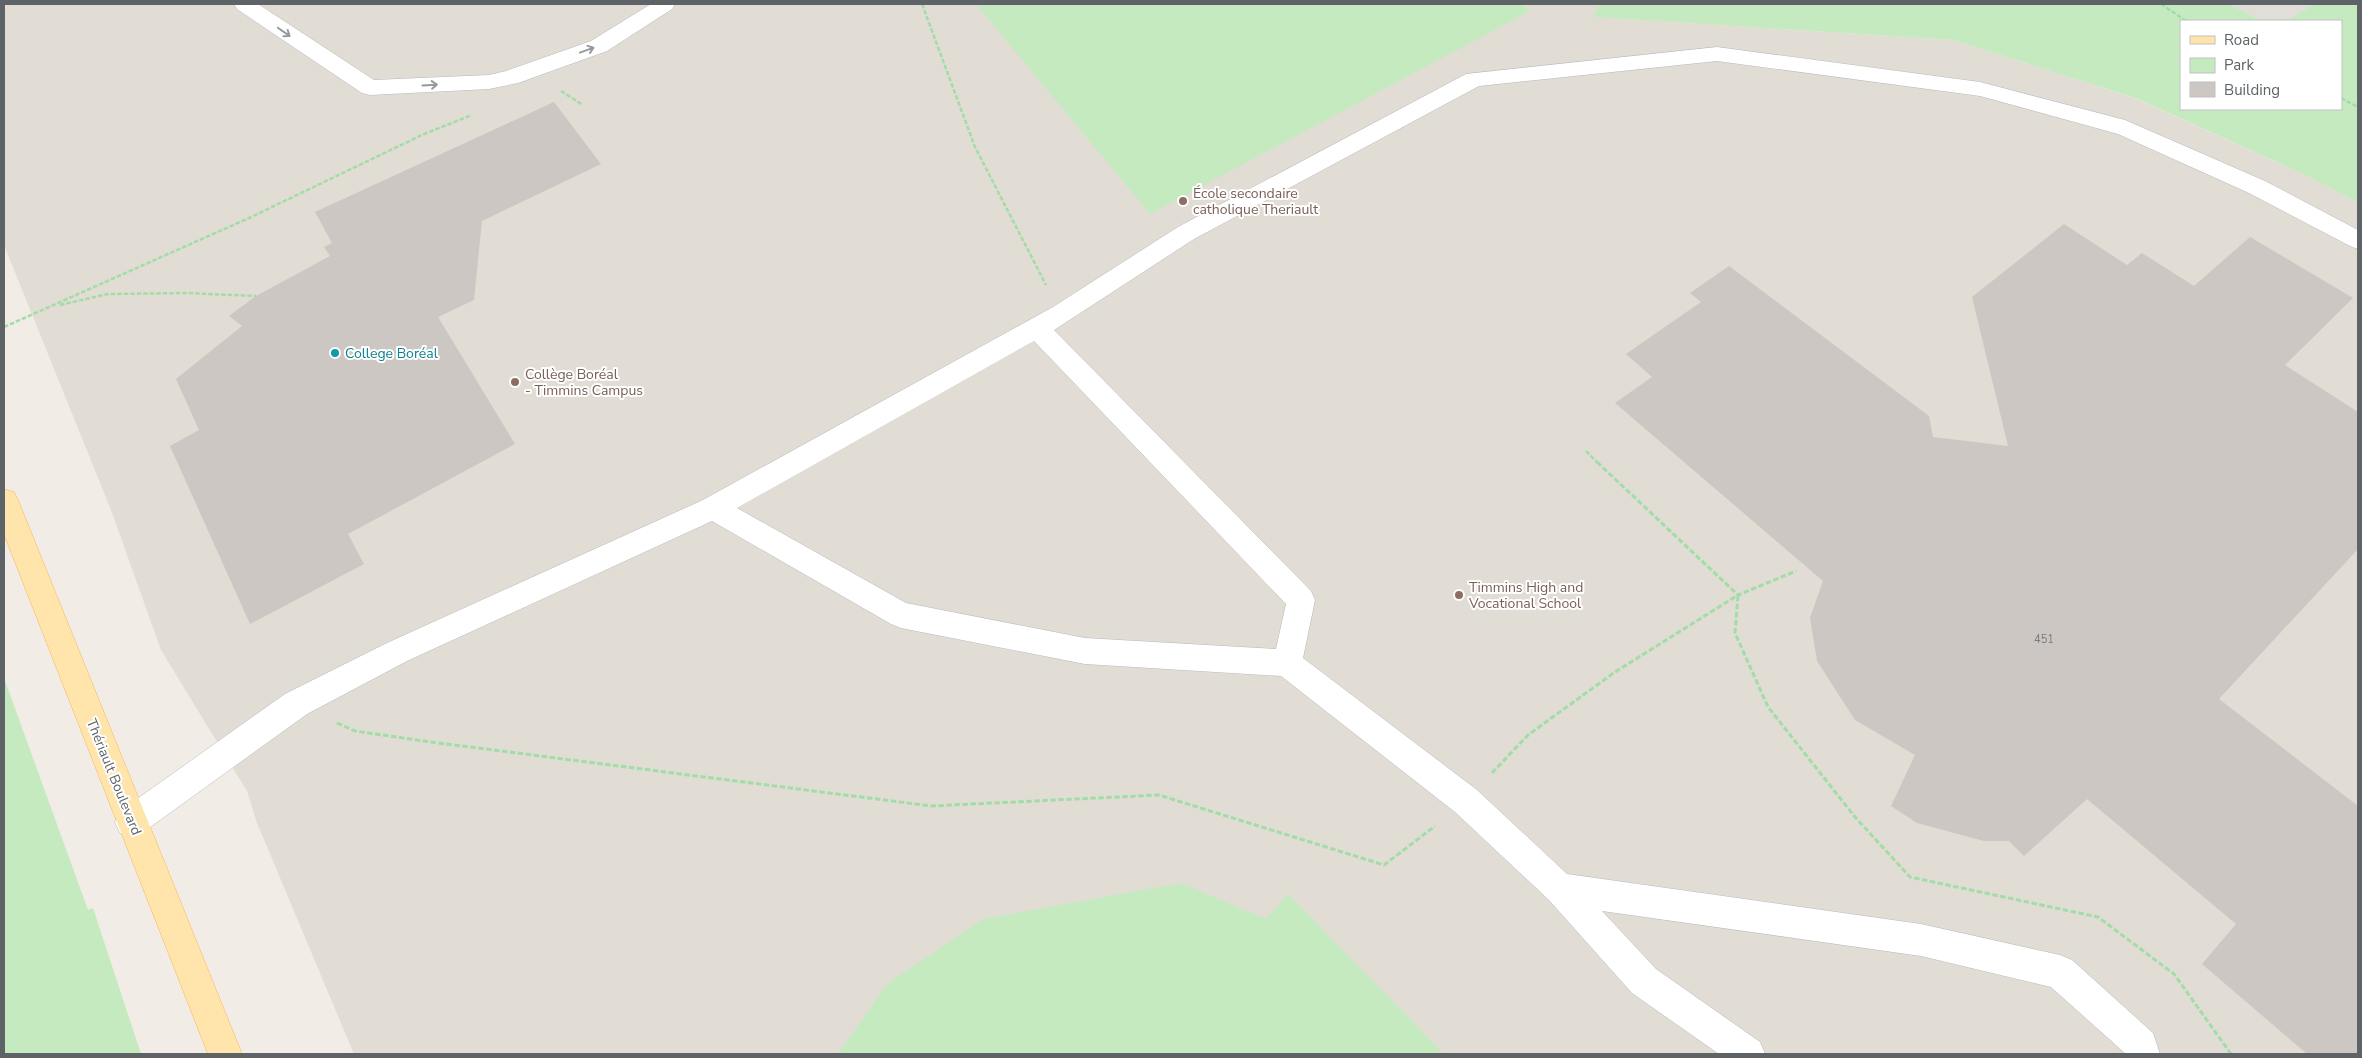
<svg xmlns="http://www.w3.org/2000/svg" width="2362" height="1058" font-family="'Nunito Sans',sans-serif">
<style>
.industrial{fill:#e1deda}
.education{fill:#e1dcd4}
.green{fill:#c6eac0}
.building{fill:#ccc7c2}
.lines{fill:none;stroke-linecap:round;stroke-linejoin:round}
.minor-casing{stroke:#b6b9bd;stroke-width:1}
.major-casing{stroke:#feb251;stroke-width:1}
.path-far1{stroke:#a2dda8;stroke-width:2.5;stroke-dasharray:4.5 2;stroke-linecap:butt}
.path{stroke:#a2dda8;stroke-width:3;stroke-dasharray:5.5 2.5;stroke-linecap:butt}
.minor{fill:#fff;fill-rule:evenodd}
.major{fill:#ffe5ac;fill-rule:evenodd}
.oneway{stroke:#969a9c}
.education-dot{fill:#8d6e63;stroke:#fff;stroke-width:2}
.culture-dot{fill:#0f9aa8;stroke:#fff;stroke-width:2}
.labels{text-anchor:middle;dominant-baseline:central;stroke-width:4;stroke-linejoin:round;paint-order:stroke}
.number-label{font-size:11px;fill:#797c7e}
.education-label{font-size:14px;fill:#785e54;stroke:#fff;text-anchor:start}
.culture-label{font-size:14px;fill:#0d838f;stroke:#fff;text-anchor:start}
.street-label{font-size:14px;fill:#5d6367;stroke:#fff}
</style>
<rect width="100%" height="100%" fill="#f1ece5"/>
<!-- industrial -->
<polygon class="industrial" points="2229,4 2314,4 2286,21 2262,21"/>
<!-- education -->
<polygon class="education" points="4,4 1599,4 1594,17 1953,40 2137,99 2307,176 2358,203 2358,1054 354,1054 257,823 247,791 161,650 111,510 4,245"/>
<!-- green -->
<g class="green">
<polygon points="976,4 1522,4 1530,11 1150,214"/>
<polygon points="1599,4 2229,4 2262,21 2181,21 2181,109 2341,109 2341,21 2286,21 2314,4 2358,4 2358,203 2307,176 2138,99 1953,40 1593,17"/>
<polygon points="4,678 88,910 93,908 141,1054 4,1054"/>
<polygon points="1181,883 1266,919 1288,894 1444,1054 838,1054 887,984 983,919"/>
</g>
<!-- building -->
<g class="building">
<polygon points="554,102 601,164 482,221 474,300 438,317 515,444 348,534 364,564 250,624 170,446 199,430 176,379 242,326 229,316 256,296 330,256 324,247 332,243 315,212"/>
<polygon points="2064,224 2127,265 2142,253 2194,286 2250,237 2353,298 2285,365 2358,412 2358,549 2219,699 2358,806 2358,1054 2307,1054 2202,964 2236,924 2087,799 2024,856 2009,841 1984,841 1917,823 1891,806 1915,755 1855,720 1817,661 1810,618 1823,581 1615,403 1652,377 1626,354 1701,302 1690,293 1729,266 1929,416 1933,437 2008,446 1972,297"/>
</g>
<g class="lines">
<defs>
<g id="minor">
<polygon points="234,4 258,4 374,80 489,75 506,71 591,41 651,4 675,4 672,9 607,51 518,83 489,89 370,95 362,93 237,9"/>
<path d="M1717,47L1980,82L2125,120L2265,181L2358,230V249L2350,246L2249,193L2118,134L1980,96L1717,61L1479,86L1194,239L1054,330L1311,591L1315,600L1303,658L1477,790L1567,874L1921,924L2060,955L2072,960L2153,1033L2160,1054H2126L2051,987L1921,956L1602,911L1656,969L1760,1042L1765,1054H1719L1632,993L1549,900L1455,812L1281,676L1085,664L901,628L891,624L712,521L407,661L307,714L142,833L131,837L120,833L115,822L120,811L285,694L387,643L703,500L1053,307L1178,227L1466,74ZM1034,341L1286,604L1276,649L1085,638L906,603L737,508Z"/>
</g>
<polygon id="major" points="4,489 14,492 18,500 242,1054 208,1054 4,534"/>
</defs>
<!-- minor casing -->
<use href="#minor" class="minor-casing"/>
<!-- major casing -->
<use href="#major" class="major-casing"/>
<!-- path-far1 -->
<g class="path-far1">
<polyline points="922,4 975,147 1046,285"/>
<polyline points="2161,4 2186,21"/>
<polyline points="561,91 583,105"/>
<polyline points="2341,98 2358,107"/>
<polyline points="60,305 108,294 186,293 256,296"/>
<polyline points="4,327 249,218 424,134 472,115"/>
<polyline points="1586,451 1598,463"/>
</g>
<!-- path -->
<g class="path">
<polyline points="1597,462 1738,595 1796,571"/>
<polyline points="1738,596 1735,633 1768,707 1855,817 1910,877 2098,917 2174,974 2231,1054"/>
<polyline points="337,723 355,731 431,742 931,806 1159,795 1384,865 1435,826"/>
<polyline points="1492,773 1528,735 1615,672 1738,595"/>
</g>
<!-- minor -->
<use href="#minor" class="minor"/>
<!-- major -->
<use href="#major" class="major"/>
</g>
<!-- one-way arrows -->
<defs><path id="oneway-shaft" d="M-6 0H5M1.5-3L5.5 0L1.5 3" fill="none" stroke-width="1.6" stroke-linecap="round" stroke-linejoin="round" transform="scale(1.25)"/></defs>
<g class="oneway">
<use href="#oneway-shaft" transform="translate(284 32) rotate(35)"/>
<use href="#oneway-shaft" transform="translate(587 50) rotate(-20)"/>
<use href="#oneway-shaft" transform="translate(430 85) rotate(-3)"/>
</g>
<!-- markers -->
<g class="education-dot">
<circle cx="1183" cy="201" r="5"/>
<circle cx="515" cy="382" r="5"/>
<circle cx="1459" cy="595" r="5"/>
</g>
<circle class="culture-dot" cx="335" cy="353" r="5"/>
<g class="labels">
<!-- number labels -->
<g class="number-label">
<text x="2044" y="639">451</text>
</g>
<!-- education labels -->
<g class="education-label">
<text x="1193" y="193">École secondaire<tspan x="1193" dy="16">catholique Theriault</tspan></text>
<text x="525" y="374">Collège Boréal<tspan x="525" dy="16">- Timmins Campus</tspan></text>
<text x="1469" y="587">Timmins High and<tspan x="1469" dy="16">Vocational School</tspan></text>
</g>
<!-- culture labels -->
<g class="culture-label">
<text x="345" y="353">College Boréal</text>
</g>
<!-- street labels -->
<g class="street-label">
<text transform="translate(114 777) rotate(68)">Thériault Boulevard</text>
</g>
</g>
<!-- border -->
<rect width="2362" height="1058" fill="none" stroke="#5d6367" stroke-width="10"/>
<!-- legend -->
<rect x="2180" y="20" width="162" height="90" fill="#ffffff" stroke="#bec1c2"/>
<rect x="2190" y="36" width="25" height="8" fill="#ffe5ac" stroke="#bec1c2"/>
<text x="2224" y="45" font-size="15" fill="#5d6367">Road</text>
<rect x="2190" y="58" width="25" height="15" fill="#c6eac0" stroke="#bec1c2"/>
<text x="2224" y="70" font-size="15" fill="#5d6367">Park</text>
<rect x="2190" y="82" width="25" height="15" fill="#ccc7c2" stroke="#bec1c2"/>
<text x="2224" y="95" font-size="15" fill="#5d6367">Building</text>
</svg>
